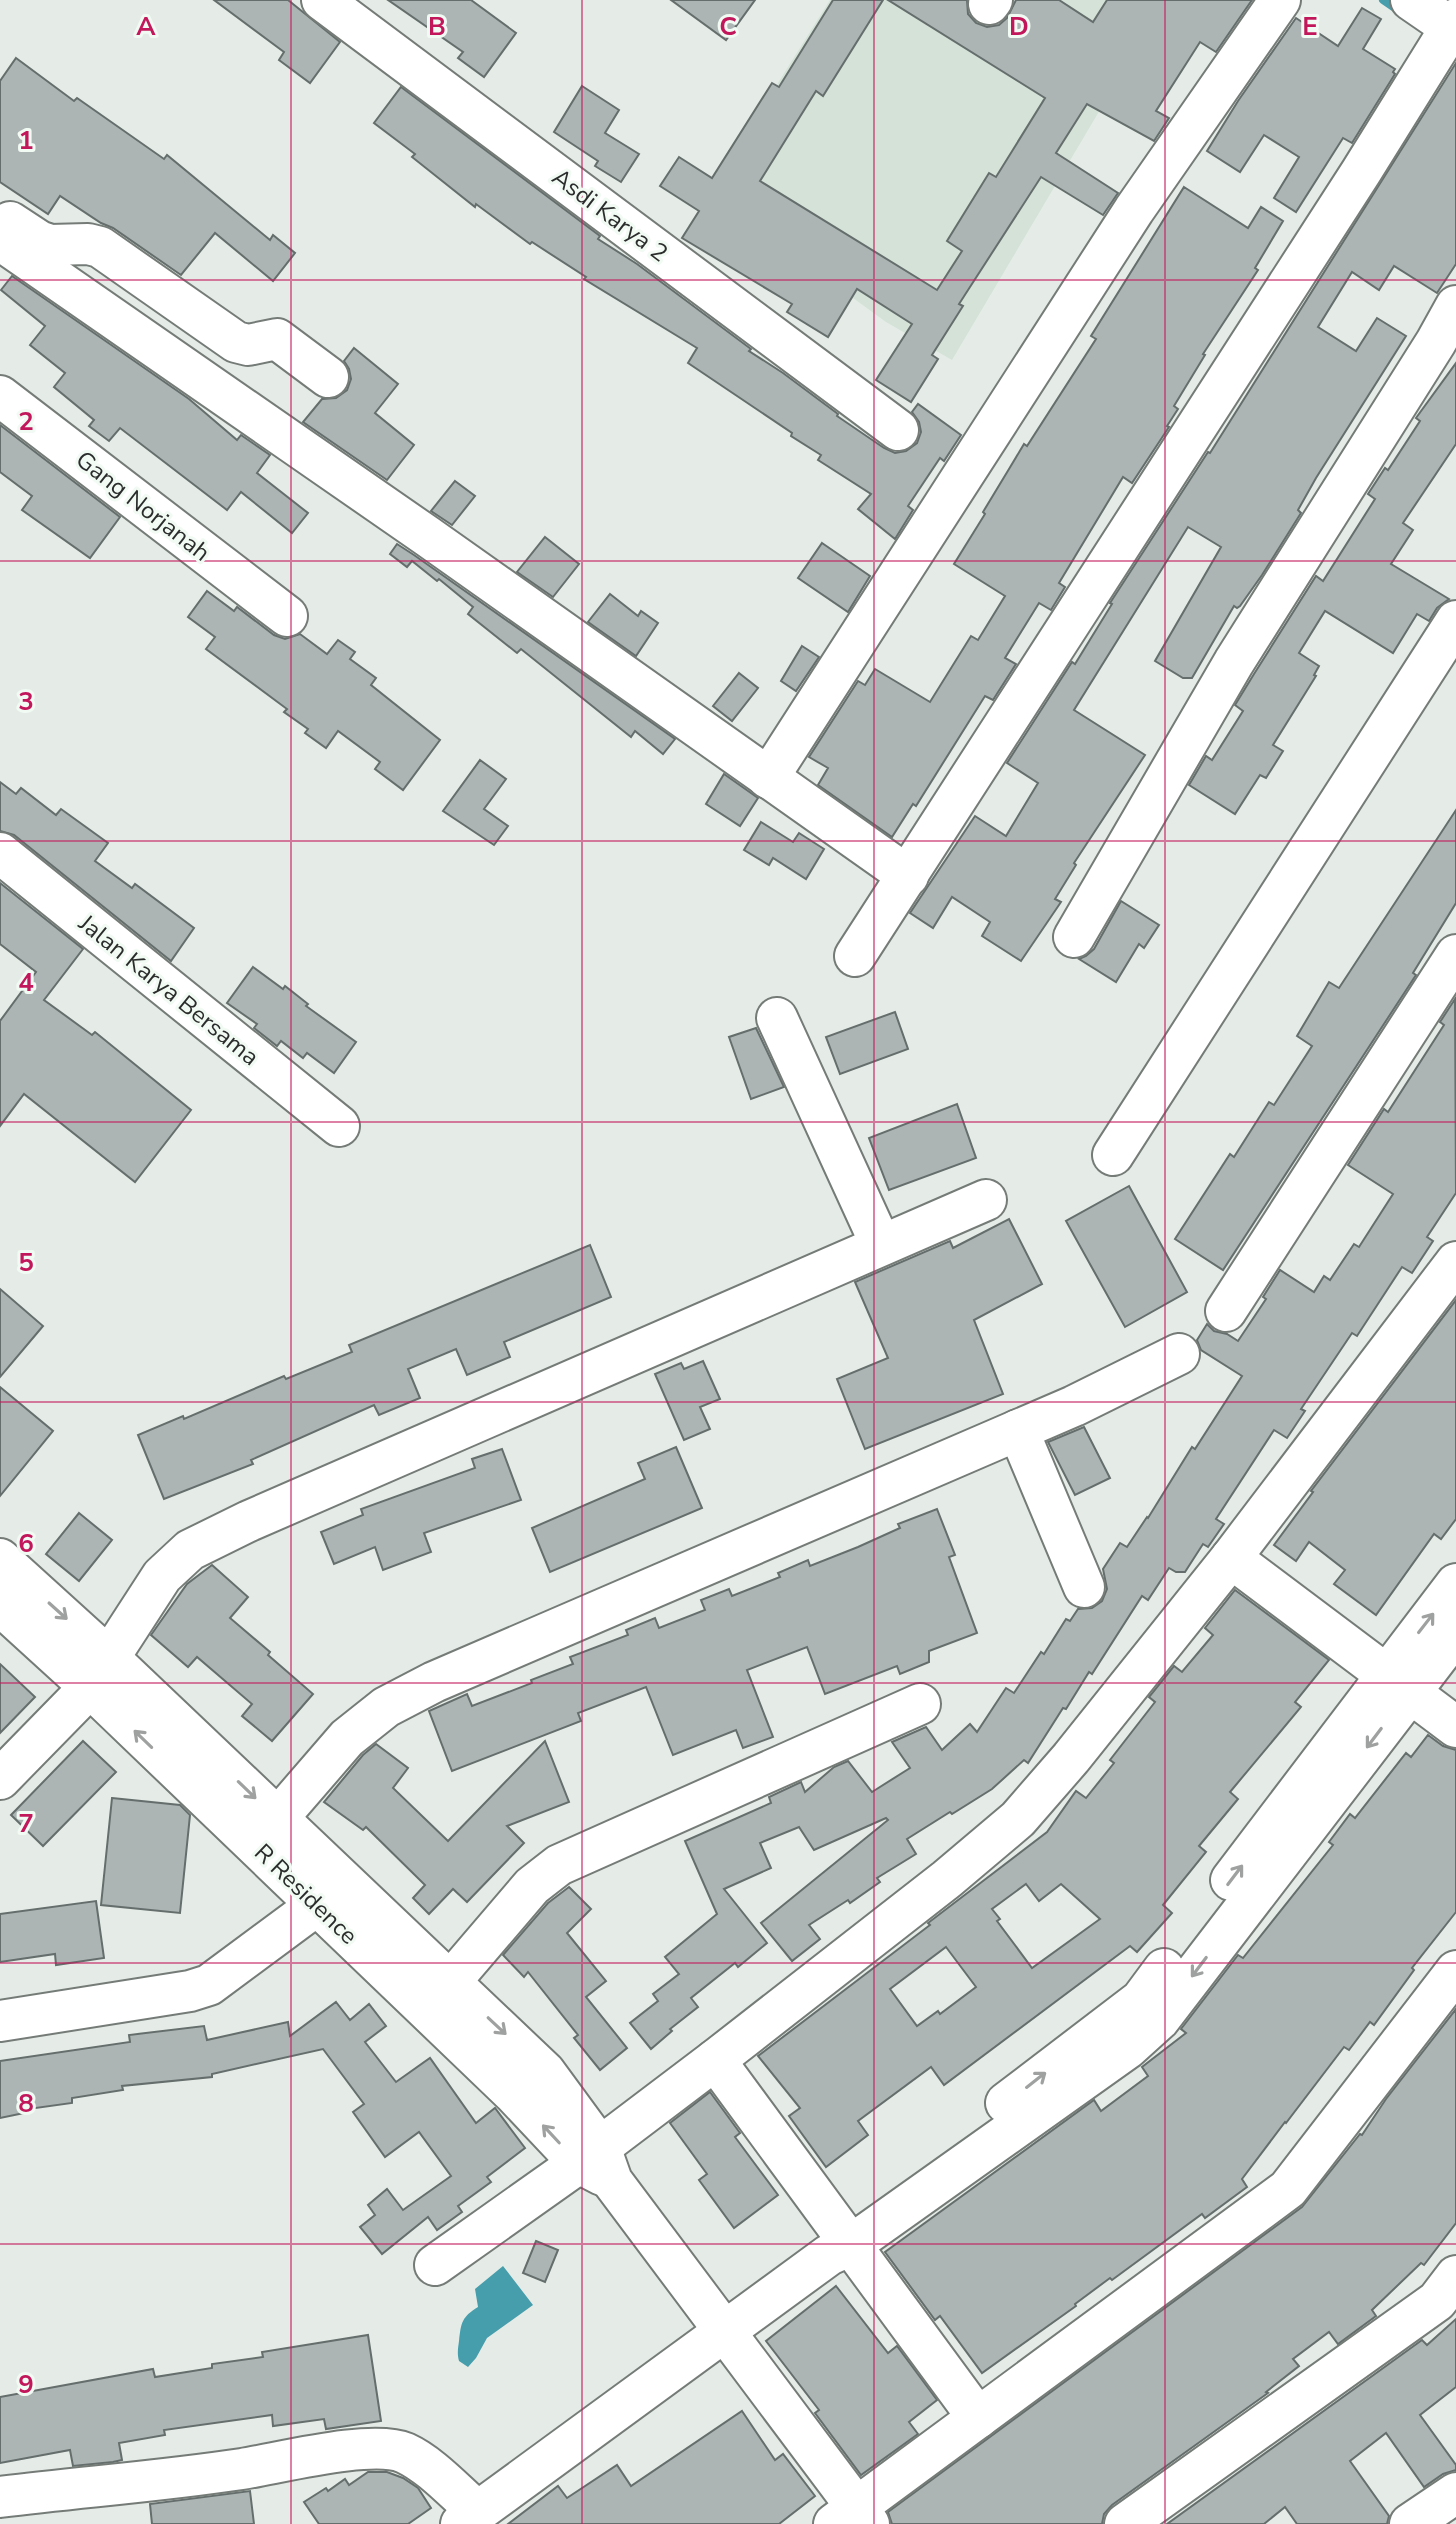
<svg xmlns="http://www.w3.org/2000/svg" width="1456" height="2524" font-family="'Nunito Sans',sans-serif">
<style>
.built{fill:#d4e2d8}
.water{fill:#469dab}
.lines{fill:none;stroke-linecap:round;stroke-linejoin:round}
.stream{stroke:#469dab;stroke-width:8}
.building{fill:#acb5b4;stroke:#656e6c;stroke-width:2;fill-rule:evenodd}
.minor-casing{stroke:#757c78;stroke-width:44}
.minor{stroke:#fff;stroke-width:40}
.oneway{stroke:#9fa0a0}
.grid{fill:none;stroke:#c2185b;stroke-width:2;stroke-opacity:0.55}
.labels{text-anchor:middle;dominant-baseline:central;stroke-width:6;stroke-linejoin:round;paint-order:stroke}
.street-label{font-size:24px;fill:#2a2d2b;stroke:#f2faf4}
.grid-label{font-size:26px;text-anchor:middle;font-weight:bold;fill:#c2185b;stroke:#f2faf4;stroke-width:6;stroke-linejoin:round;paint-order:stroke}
</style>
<rect width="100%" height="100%" fill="#e5ece7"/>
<!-- built -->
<polygon class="built" points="830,0 1165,0 952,360 886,322 709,193"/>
<!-- water -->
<path class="water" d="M503,2266L533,2305L487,2338L476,2358L468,2367L459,2361C457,2353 458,2349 459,2341C461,2322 462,2317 478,2307L475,2289Z"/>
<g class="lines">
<!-- stream -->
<polyline class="stream" points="1383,0 1399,11"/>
</g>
<!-- building -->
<g class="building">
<polygon points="214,0 288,0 340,42 310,83 279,60 284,52"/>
<polygon points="388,0 471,0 516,33 484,77 458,58 463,52"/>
<polygon points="671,0 755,0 726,40"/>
<polygon points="833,0 883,0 823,96 816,91 760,181 937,290 962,251 947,241 989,173 996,177 1045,98 888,0 967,0 968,14 976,23 987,27 999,25 1007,18 1016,0 1059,0 1093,22 1107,0 1252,0 1216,52 1200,42 1156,111 1169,118 1154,141 1087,104 1056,153 1118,193 1103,215 1041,177 959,304 963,306 932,355 938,359 911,402 876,380 912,324 857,289 828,337 787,312 792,304 682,238 699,211 660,186 679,157 712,178 772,83 779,87"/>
<polygon points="1362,8 1381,19 1363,49 1395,69 1393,72 1395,74 1352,143 1343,138 1296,212 1274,198 1299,157 1264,135 1240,172 1207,151 1238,101 1296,18 1338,46"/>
<polygon points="16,58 74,101 77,98 164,159 167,155 270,240 273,235 295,253 273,281 215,233 181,275 113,228 101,223 60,196 48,214 0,182 0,81"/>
<polygon points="1456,63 1456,264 1437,293 1394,266 1379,290 1352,272 1318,327 1356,351 1377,318 1406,336 1316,478 1298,510 1301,513 1262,575 1240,606 1237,608 1234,606 1192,678 1183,678 1155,661 1221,547 1188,527 1074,710 1145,755 1074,863 1076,865 1055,899 1061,902 1021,961 982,936 990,922 952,897 933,928 910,913 975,816 1006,836 1038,783 1007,763 1072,662 1075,664 1112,604 1110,603 1208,452 1210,453"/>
<polygon points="582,86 619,110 605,133 639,154 621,182 595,166 598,161 554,132"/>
<polygon points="401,87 600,236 598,239 637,264 751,349 749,351 783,373 838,414 837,416 884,448 895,453 906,451 917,443 921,432 919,422 912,412 918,404 961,435 944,461 940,458 908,506 913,510 895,539 858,509 871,494 818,460 821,455 791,436 792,433 688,363 697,348 584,279 586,277 532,242 530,244 476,204 475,207 412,157 415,154 374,123"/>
<polygon points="1184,187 1248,228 1261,207 1283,221 1255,268 1258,270 1203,354 1205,355 1174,406 1178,409 1167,426 1169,427 1132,483 1123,477 1059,583 1065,587 1051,610 1039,603 1005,658 1016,664 993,700 985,696 916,806 913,804 892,837 818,785 828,768 809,757 858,681 865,685 875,669 930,702 971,636 978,640 1005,596 954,564 985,514 983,512 1009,469 1024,444 1027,446 1096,339 1091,336"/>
<polygon points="12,276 189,399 237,440 241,435 270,455 257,473 308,513 292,533 241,492 227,510 120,428 109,441 89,426 94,420 54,387 65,373 30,345 45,326 1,290"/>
<polygon points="354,348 398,384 375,413 414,445 387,480 303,422 322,399 336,398 347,390 351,379 349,369 344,361"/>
<polygon points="1456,363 1456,444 1403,523 1413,530 1391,564 1449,599 1437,608 1429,621 1417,614 1393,653 1325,611 1299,653 1319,666 1314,675 1316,676 1273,745 1283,751 1266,778 1260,775 1235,814 1189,785 1206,756 1212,760 1243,711 1235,705 1254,674 1316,576 1323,581 1375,499 1368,494 1385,468 1388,470 1420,421 1416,418"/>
<polygon points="0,425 120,517 90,558 22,510 32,496 0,472"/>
<polygon points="455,481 475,496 452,525 431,511"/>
<polygon points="545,537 579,564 553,597 517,572"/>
<polygon points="822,543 870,576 848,612 798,578"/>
<polygon points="397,544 414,555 675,739 663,754 635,731 631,737 521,649 517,653 468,614 473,607 439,579 437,581 412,561 407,567 390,554"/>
<polygon points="207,591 234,611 237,607 274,635 285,639 300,634 327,654 338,640 355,652 350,659 376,678 371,685 440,740 403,790 375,769 380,762 338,731 326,748 305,733 308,729 284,712 287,709 206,649 215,637 188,617"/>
<polygon points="610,594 638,616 641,611 658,623 636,656 588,622"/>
<polygon points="802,646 819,657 796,691 781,681"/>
<polygon points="739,673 758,688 732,721 713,706"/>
<polygon points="480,760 506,779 484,809 508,826 494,845 443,811"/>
<polygon points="724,774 758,798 740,826 706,804"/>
<polygon points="0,782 16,794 21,788 56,815 61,809 108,843 95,861 132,888 135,884 194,928 171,961 14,835 0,831"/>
<polygon points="1456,810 1456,903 1413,973 1416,975 1223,1270 1175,1239 1230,1154 1234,1157 1269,1102 1274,1105 1312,1046 1297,1036 1329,982 1339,988"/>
<polygon points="761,822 793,842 799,833 824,849 806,879 773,858 769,865 744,850"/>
<polygon points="0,883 83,949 44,1000 92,1035 95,1032 191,1110 135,1182 24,1094 0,1126 0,1021 36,972 0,944"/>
<polygon points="1121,901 1159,925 1144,948 1139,944 1116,982 1079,959 1086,956 1094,949"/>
<polygon points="253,967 283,989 285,986 308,1004 306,1006 356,1042 334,1073 307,1053 303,1058 281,1041 277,1046 254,1028 257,1024 227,1003"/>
<polygon points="1455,999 1456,1193 1427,1237 1433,1241 1412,1273 1402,1267 1357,1336 1352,1333 1301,1409 1305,1411 1287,1438 1274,1430 1216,1519 1224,1524 1208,1547 1203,1544 1185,1572 1176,1572 1169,1568 1148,1600 1142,1596 1092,1674 1089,1672 1066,1709 1063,1708 1028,1763 1024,1760 992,1789 952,1814 950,1812 907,1839 916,1854 877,1878 880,1882 850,1903 848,1900 809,1925 820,1939 792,1961 761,1923 888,1820 886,1818 814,1850 799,1827 760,1843 771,1868 724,1889 767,1943 738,1967 735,1963 691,1998 698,2007 670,2029 672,2031 651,2049 630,2023 658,2001 653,1994 679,1974 665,1957 717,1914 685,1841 771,1803 769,1797 801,1782 805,1792 834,1767 848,1761 872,1792 910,1768 892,1742 926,1727 942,1750 970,1724 977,1732 1006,1688 1014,1693 1041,1652 1044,1654 1066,1619 1070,1621 1078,1609 1092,1608 1102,1601 1107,1589 1103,1569 1120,1543 1127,1547 1147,1517 1148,1518 1192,1447 1195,1449 1242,1376 1201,1350 1197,1340 1207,1324 1214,1331 1227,1334 1238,1341 1266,1299 1263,1297 1280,1270 1314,1292 1324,1276 1330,1280 1354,1244 1359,1247 1393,1194 1348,1165 1384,1109 1388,1112 1444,1025 1440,1022"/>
<polygon points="895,1012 908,1049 840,1074 826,1037"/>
<polygon points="756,1028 784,1087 751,1099 729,1037"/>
<polygon points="957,1104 976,1158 889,1190 869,1138"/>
<polygon points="1129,1186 1187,1292 1125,1327 1066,1221"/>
<polygon points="1009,1219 1042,1284 974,1320 1003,1394 865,1449 837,1379 888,1358 855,1282 950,1241 953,1248"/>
<polygon points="590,1245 611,1297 504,1342 510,1357 467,1375 456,1349 408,1369 420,1398 379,1415 374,1405 251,1460 253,1464 164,1499 138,1435 183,1416 184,1419 284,1376 286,1379 352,1352 349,1345"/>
<polygon points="0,1289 43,1326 0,1377"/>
<polygon points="1456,1300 1456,1519 1441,1539 1434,1534 1376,1615 1334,1584 1345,1570 1309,1542 1296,1561 1274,1545 1313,1492 1311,1491"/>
<polygon points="703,1361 720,1399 700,1407 710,1429 684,1440 655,1374 681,1363 684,1369"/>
<polygon points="0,1387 53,1431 0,1496"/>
<polygon points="1084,1427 1110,1478 1075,1495 1048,1442"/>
<polygon points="676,1447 702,1508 550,1572 532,1528 645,1479 638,1463"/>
<polygon points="502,1449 521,1500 424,1533 431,1552 383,1570 375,1547 334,1564 321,1532 363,1515 361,1509 475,1468 472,1459"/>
<polygon points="937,1509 955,1555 949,1557 977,1633 929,1651 929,1662 900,1674 897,1666 825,1694 807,1647 747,1670 773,1737 743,1748 736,1730 673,1755 646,1687 578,1713 581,1721 452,1771 429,1711 467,1694 472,1706 532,1683 531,1680 573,1664 570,1657 628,1635 626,1630 655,1618 659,1628 705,1610 701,1600 729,1589 732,1596 780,1577 778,1573 808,1560 810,1566 858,1547 900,1528 898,1524"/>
<polygon points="79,1513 112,1540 79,1581 46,1554"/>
<polygon points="212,1565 248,1597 230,1618 270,1652 268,1655 313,1694 272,1741 242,1716 252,1704 197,1657 188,1667 151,1635 187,1584"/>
<path d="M1235,1590L1329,1660L1295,1702L1301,1707L1230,1792L1238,1799L1199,1846L1206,1852L1163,1905L1172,1913L1137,1952L1130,1946L944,2085L931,2067L858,2121L868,2135L826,2167L789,2116L800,2108L758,2056L930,1925L928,1923L1047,1832L1076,1791L1086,1798L1114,1763L1110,1760L1155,1702L1149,1697L1174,1666L1182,1672L1213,1635L1205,1628ZM1026,1884L1039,1901L1061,1884L1100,1919L1032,1968L997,1921L1000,1919L992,1909ZM946,1947L976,1987L940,2014L938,2011L917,2026L890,1989Z"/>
<polygon points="0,1664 35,1697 0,1733"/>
<polygon points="1428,1735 1443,1746 1456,1750 1456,1912 1412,1968 1414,1970 1374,2025 1370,2022 1349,2050 1344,2047 1286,2123 1285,2122 1242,2179 1247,2187 1205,2218 1202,2214 1112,2280 1110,2278 1075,2304 1076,2306 982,2373 940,2316 935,2320 885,2252 1094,2100 1101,2111 1148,2076 1142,2067 1186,2033 1181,2029 1238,1955 1243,1958 1333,1845 1329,1842 1350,1814 1355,1818 1406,1753 1411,1757"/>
<polygon points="83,1741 116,1772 43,1846 11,1815"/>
<polygon points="545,1741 569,1802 507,1826 524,1843 467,1902 453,1889 429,1914 413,1898 425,1885 366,1827 363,1830 324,1802 363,1755 376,1744 408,1768 393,1788 448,1841"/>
<polygon points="112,1798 180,1805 190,1815 180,1913 101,1905"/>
<polygon points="569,1887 591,1909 567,1933 606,1981 586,1997 627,2048 600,2070 574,2038 578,2035 528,1972 524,1977 503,1955 548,1903"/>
<polygon points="96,1901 104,1958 56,1965 55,1954 0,1962 0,1914"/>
<polygon points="336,2002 350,2020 369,2004 386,2026 365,2042 396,2082 430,2058 476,2123 495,2108 525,2148 487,2177 491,2182 458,2206 462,2212 437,2230 428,2217 382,2254 360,2227 375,2215 368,2205 387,2189 403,2210 451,2176 419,2132 385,2157 353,2112 364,2104 323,2049 212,2074 212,2077 122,2086 123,2090 72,2098 72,2103 28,2109 29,2112 0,2118 0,2061 130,2042 129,2035 204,2026 207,2040 288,2022 290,2036"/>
<polygon points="1456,2009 1456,2223 1424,2265 1421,2263 1372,2310 1376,2316 1338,2344 1329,2332 1293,2359 1299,2366 1266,2392 1268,2393 1112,2505 1104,2514 1102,2524 892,2524 888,2512 1302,2207 1360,2134 1362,2135 1386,2099"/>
<polygon points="710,2092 740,2133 735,2137 778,2195 734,2228 699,2180 707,2174 670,2123"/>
<polygon points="536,2241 558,2250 545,2282 523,2273"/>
<polygon points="836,2286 888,2353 897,2346 937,2400 909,2422 918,2434 861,2475 815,2413 819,2410 766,2341"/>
<polygon points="1456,2319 1456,2387 1420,2415 1456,2465 1456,2470 1443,2474 1424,2487 1386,2433 1350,2461 1389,2516 1387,2524 1297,2524 1285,2507 1264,2524 1167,2524 1422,2340 1427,2345"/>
<polygon points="368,2335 381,2421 326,2429 324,2419 273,2426 272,2415 164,2430 165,2435 119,2443 122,2460 113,2462 73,2466 70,2450 0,2463 0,2397 153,2369 155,2377 212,2368 212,2364 263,2357 262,2352"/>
<polygon points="742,2411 775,2460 783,2454 815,2496 779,2524 508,2524 558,2486 567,2498 617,2465 631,2486"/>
<polygon points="368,2472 387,2472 403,2478 418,2488 431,2508 408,2524 319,2524 304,2502 326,2488 328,2491 345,2479 349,2485"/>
<polygon points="250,2491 254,2524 152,2524 150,2504"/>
</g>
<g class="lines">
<defs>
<g id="minor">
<polyline points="322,0 898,430"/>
<polyline points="1411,0 1456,31"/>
<polyline points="989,4 992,0"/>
<polyline points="10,222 39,241 50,245 88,244 100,247 236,342 248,345 277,339 328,377"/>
<polyline points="0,240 427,536 908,876"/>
<polyline points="0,396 287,616"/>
<polyline points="768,778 1134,210 1280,0"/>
<polyline points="0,853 339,1126"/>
<polyline points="1074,937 1234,662 1436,342 1456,306"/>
<polyline points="855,956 1361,172 1456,19"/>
<polyline points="777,1018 881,1245"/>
<polyline points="1113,1155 1456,621"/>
<polyline points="1226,1311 1456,955"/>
<polyline points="1018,1430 1084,1587"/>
<polyline points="1231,1558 1456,1727"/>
<polyline points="0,1559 108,1657 545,2072 600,2147 612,2181 869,2524"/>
<polyline points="0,1605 90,1687 514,2094 579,2163 602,2175"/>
<polyline points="0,1779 90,1687 162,1576 190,1550 249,1521 986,1200"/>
<polyline points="277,1819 347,1738 386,1707 434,1682 1074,1406 1179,1354"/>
<polyline points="1231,1880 1456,1584"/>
<polyline points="450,1982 532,1886 559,1865 920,1704"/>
<polyline points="0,2021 190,1991 209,1985 317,1905 333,1888"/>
<polyline points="715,2060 978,2418"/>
<polyline points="1006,2103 1141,2000 1164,1969"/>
<polyline points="435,2265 579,2163 715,2060 947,1879 1018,1819 1071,1758 1231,1558 1456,1262"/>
<path d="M0,2497C81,2487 162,2481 242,2469C280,2463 372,2439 405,2453C431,2465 455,2492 476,2510"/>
<polyline points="461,2524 829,2255 851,2245 1128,2048 1159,2020 1456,1633"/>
<polyline points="834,2524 1288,2189 1456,1971"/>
<polyline points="1125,2524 1437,2301 1456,2276"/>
<polyline points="1410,2524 1456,2493"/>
</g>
</defs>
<!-- minor casing -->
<use href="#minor" class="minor-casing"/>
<!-- minor -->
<use href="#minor" class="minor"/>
</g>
<!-- one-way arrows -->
<defs><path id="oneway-shaft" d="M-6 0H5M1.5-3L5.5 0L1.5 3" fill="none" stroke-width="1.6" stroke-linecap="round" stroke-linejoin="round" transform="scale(2)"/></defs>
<g class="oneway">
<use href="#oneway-shaft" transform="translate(58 1611) rotate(42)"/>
<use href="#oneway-shaft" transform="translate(1426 1623) rotate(-52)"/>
<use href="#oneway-shaft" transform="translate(1374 1738) rotate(127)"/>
<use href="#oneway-shaft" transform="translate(143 1739) rotate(-136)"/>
<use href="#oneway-shaft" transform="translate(247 1790) rotate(44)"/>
<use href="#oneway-shaft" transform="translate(1235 1875) rotate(-53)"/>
<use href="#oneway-shaft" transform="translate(1199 1967) rotate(127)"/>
<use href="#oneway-shaft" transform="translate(497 2026) rotate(43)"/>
<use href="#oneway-shaft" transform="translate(1036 2080) rotate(-38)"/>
<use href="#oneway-shaft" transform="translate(551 2134) rotate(-133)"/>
</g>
<!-- grid -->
<path class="grid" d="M291,0V2524M582,0V2524M874,0V2524M1165,0V2524M0,280H1456M0,561H1456M0,841H1456M0,1122H1456M0,1402H1456M0,1683H1456M0,1963H1456M0,2244H1456"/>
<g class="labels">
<!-- street labels -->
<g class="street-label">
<text transform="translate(610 215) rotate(37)">Asdi Karya 2</text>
<text transform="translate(143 506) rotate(38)">Gang Norjanah</text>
<text transform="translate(169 990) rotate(39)">Jalan Karya Bersama</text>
<text transform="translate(306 1894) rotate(44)">R Residence</text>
</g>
</g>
<g class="grid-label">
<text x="146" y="35">A</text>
<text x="437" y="35">B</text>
<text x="728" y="35">C</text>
<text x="1019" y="35">D</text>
<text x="1310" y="35">E</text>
<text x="26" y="149">1</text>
<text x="26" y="430">2</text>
<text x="26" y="710">3</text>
<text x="26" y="991">4</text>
<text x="26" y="1271">5</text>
<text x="26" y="1552">6</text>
<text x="26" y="1832">7</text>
<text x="26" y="2112">8</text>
<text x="26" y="2393">9</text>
</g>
</svg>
